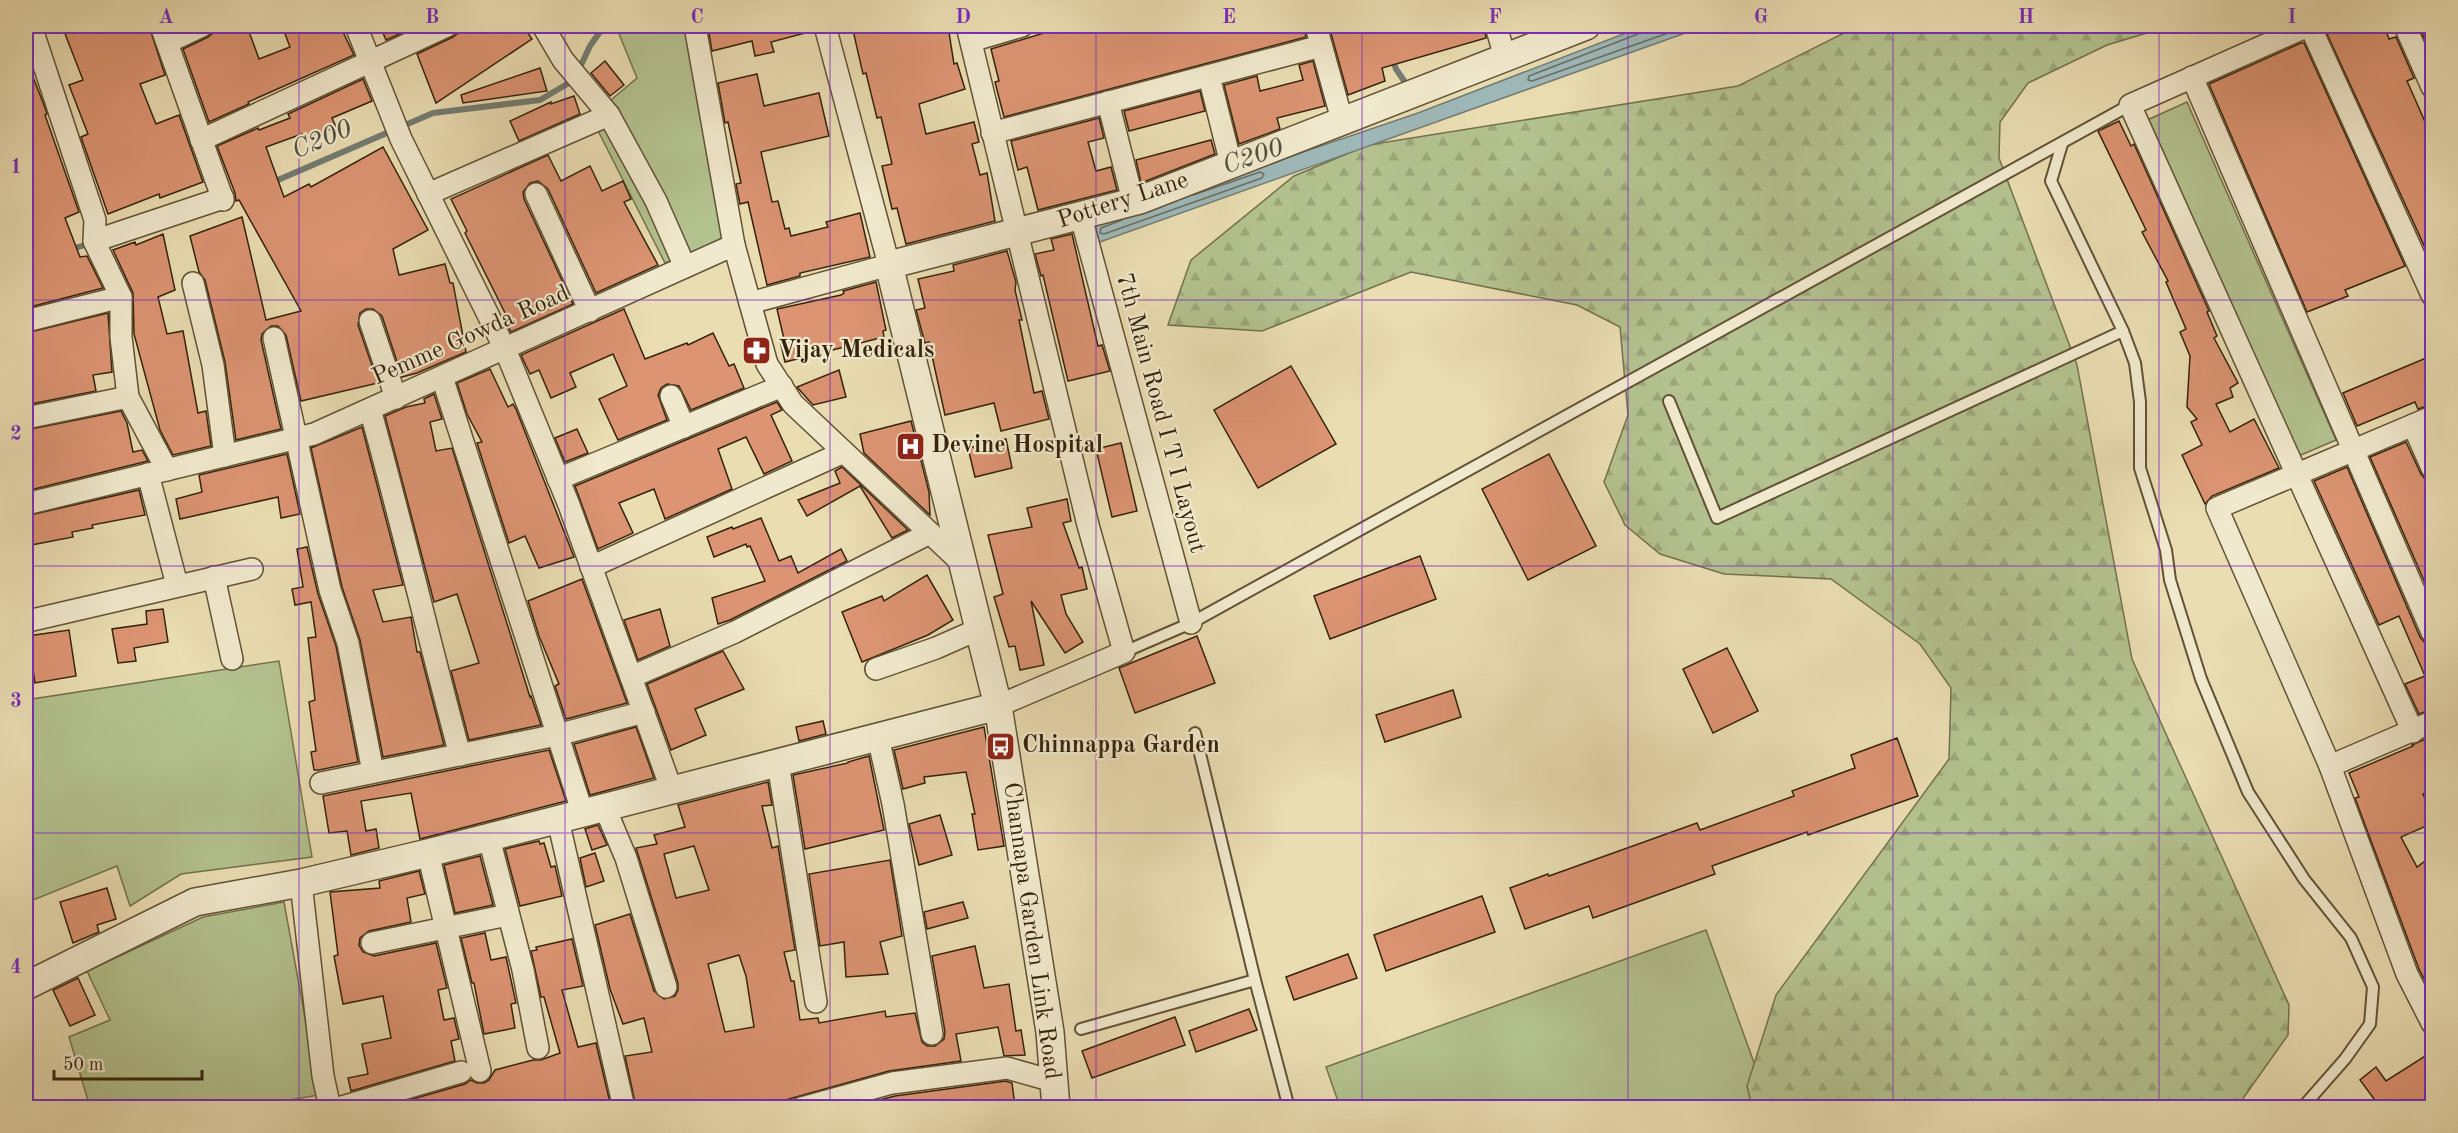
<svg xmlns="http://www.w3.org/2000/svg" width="2458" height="1133" font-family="'Old Standard TT',serif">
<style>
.green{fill:#b3c28f;stroke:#74724d;stroke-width:1.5}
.forest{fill:url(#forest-firs);stroke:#74724d;stroke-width:1.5}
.water{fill:#9eb8b8;stroke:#747c73;stroke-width:1.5}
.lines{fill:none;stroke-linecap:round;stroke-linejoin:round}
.shore{stroke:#696e62;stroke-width:1.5}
.stream{stroke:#747c73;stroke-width:6}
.building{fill:#dc9472;stroke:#34230b;stroke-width:1.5;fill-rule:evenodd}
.service-casing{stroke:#625235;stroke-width:14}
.minor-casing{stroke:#625235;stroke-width:24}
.tertiary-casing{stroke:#625235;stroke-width:30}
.service{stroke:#f1e9cd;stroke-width:10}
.minor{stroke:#f1e9cd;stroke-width:21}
.tertiary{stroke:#f1e9cd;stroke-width:27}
.grid{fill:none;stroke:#7b2cbf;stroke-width:1.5;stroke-opacity:0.55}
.labels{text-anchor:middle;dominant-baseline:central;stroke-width:4.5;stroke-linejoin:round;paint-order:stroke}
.street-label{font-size:24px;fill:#34230b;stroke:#f1e9cd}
.poi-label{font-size:24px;font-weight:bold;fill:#34230b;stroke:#f1e9cd;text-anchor:start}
.water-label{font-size:26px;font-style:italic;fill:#54503f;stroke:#f1e9cd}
.neatline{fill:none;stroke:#7b2cbf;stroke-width:2}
.grid-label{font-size:20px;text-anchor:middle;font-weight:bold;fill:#7b2cbf}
</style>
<defs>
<pattern id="forest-firs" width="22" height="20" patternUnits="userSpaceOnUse" patternTransform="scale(1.5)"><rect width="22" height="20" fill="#b3c28f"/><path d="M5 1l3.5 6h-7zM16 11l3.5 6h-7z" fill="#9ba67a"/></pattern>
</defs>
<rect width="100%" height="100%" fill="#eaddb2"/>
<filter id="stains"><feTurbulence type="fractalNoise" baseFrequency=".00333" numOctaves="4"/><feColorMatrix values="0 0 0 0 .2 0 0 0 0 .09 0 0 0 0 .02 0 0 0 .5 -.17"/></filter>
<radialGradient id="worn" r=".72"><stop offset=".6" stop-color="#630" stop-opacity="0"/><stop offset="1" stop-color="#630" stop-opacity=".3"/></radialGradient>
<!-- green -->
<g class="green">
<polygon points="620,26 684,26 738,236 665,263 591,117 637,78 617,29"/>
<polygon points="2187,102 2336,440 2294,458 2145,121"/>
<polygon points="279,661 312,857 181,874 130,906 117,866 26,903 26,700"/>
<polygon points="284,902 319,1095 248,1107 90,1107 69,1037 110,1020 87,971 203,917"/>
<polygon points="1706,930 1770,1107 1340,1107 1326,1067"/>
</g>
<!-- forest -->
<polygon class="forest" points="1858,26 2170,26 2107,45 2028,83 2000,122 1999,158 2077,365 2132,659 2289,1005 2288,1035 2237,1107 1752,1107 1747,1086 1776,995 1949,759 1951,688 1920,644 1831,579 1724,574 1660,554 1625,525 1604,482 1628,415 1620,327 1577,305 1411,272 1262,331 1168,325 1191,260 1294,176 1368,145 1738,86"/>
<!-- water -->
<polygon class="water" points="1644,26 1705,26 1097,243 1091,224 1418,113"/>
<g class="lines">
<!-- shore -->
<g class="shore">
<polyline points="1643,26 1638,34 1529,76 1528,80 1532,81 1688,26"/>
<polyline points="1122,220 1101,228 1100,233 1104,234 1262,178 1264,174 1260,172 1193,195"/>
</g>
<!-- stream -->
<g class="stream">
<polyline points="1392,58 1396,69 1409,88"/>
<polyline points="271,183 433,113 540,100 574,80 590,46 604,26"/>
<polyline points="69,250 91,243"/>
</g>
</g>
<!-- building -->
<g class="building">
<polygon points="62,26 149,26 165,75 140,84 156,124 179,115 203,182 160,198 159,194 108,214 81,137 88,134 69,85 83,80"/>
<polygon points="214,26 247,26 259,59 290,47 282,26 340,26 354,55 248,102 249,104 209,122 183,49 208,37 213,33"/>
<polygon points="380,26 418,26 386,40"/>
<polygon points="459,26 523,26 532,39 436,103 417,54 453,37 458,33"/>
<polygon points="714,26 813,26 813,31 771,42 774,52 755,56 752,41 712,51 708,27"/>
<polygon points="852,26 948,26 954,64 957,63 965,89 919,104 926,134 974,122 979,142 972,144 980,175 987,173 995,221 906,244 897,208 892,209 882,166 892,164 881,117 877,118 866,73 863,74"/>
<polygon points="1067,26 1304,26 1306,37 1004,117 995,82 999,81 991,49"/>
<polygon points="1329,26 1484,26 1486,38 1382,68 1385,81 1348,95"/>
<polygon points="2347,26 2384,26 2389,39 2396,37 2414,78 2407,81 2433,140 2433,265 2327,34"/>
<polygon points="2423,26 2433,26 2433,57 2419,27"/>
<polygon points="2301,43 2304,43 2405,266 2345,290 2348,296 2307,312 2209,84"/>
<polygon points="605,61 624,85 610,96 591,73"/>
<polygon points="1313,61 1325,106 1277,118 1280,129 1239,144 1224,85 1257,76 1260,91 1303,80 1299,65"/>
<polygon points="27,62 44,105 47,114 45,115 79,212 65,218 80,257 87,256 103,288 26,308"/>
<polygon points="540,68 547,91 463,103 461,95"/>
<polygon points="757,74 764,106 819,93 829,136 761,152 772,202 778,201 785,229 789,228 791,236 828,227 826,222 860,213 870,257 800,273 800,276 767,285 748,202 740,204 736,184 741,183 728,122 725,123 718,83"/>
<polygon points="363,79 372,101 332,118 336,127 304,139 302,134 266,147 284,197 309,184 311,187 383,147 428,230 393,249 399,275 445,264 450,283 453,283 466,352 417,373 402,377 382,316 373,309 366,309 360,313 358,325 378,383 301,401 286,335 278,326 271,326 262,334 261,340 281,429 236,440 225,362 205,280 199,272 190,236 242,217 266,320 301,311 239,200 236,201 235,193 217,146 258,128 259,130 290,118 288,114"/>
<polygon points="1200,91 1205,111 1129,131 1124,111"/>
<polygon points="574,96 580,114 519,141 510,121 551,102 551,104"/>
<polygon points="1099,118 1104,138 1088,142 1096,171 1111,167 1117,190 1038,210 1027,167 1018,170 1011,141"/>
<polygon points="2119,121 2131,146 2134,144 2209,311 2207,312 2217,336 2214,338 2238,383 2230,388 2233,397 2216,404 2230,432 2254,419 2279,468 2212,496 2205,504 2182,455 2202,445 2191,422 2197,419 2187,407 2190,356 2180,332 2186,329 2166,282 2168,281 2142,232 2146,230 2098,131"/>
<polygon points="1211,140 1215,154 1141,183 1136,160"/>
<polygon points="548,155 561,181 590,166 602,191 623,181 631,199 624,202 658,265 596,293 548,189 538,181 530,183 523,192 524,199 573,304 511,332 504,318 507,317 465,233 467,231 451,199"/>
<polygon points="163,234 175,290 158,297 167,334 183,331 198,413 206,411 211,446 173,455 160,430 134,334 133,293 113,250 135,242 136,245"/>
<polygon points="1072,234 1098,346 1102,345 1110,371 1068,381 1043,275 1041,276 1035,254 1054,250 1051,239"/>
<polygon points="1007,251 1016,282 1015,290 1022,320 1019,320 1034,393 1042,391 1049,419 1001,431 994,403 945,415 929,342 925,343 916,310 925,308 918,279 954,271 953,265"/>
<polygon points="876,282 886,330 883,331 884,337 785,362 780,340 784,339 777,309 841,295 844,293 843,291"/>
<polygon points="624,309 645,359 687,343 688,345 713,333 729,366 734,364 744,388 691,410 679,386 667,384 661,388 658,395 667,420 618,440 599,399 627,386 613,354 570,373 576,387 551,398 539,370 530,374 521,355"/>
<polygon points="108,313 112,372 93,375 96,391 26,405 26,333"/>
<polygon points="2426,358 2433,374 2433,404 2418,409 2415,402 2357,426 2343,393"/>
<polygon points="1291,366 1336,444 1258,488 1214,410"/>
<polygon points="490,369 508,407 513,404 516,409 574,557 539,568 525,536 509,543 477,443 482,442 467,414 457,383"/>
<polygon points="839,370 846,397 813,405 797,387"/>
<polygon points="434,394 442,419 430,422 436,451 452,448 530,697 531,696 541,725 469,740 451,671 479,663 457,594 434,602 385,416 406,407 425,403 424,399"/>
<polygon points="777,402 782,410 771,415 792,461 764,474 746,437 718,449 732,489 665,519 654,489 619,503 633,533 598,549 575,486"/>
<polygon points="121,411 127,423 133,452 142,450 148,461 26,491 26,430"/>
<polygon points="911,421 929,492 930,515 864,453 860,434"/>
<polygon points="362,427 403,585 373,590 383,622 411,617 417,652 420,652 444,745 383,757 360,640 342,587 311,448"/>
<polygon points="577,429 588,453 565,462 555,438"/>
<polygon points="1006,439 1012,468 975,477 968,448"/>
<polygon points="2406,442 2421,474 2425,479 2433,480 2433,601 2370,457"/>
<polygon points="1121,443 1137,511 1112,517 1096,449"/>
<polygon points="287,454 300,514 281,518 278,497 180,519 176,499 202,492 199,475"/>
<polygon points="1549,454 1596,546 1528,580 1482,489"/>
<polygon points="842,467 907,529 908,530 892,538 860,486 807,516 798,500 840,483 835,471"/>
<polygon points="2347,467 2420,637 2425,643 2433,644 2433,709 2419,714 2405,684 2425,676 2399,616 2379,625 2314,481"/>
<polygon points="139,490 145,515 92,525 93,528 72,532 73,537 26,546 26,516"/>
<polygon points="1067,499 1071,521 1063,523 1079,568 1082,567 1087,589 1061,595 1066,614 1083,642 1065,653 1031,601 1044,665 1020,670 1015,646 1009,647 994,597 1003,594 988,535 1032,527 1027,508"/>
<polygon points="761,518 779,561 791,556 798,573 841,549 847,561 730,620 718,624 712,598 765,581 750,546 747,547 746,544 714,557 707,537 732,527 733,529"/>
<polygon points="307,547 318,594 336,646 358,762 319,770 314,770 311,752 316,751 309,702 315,700 308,638 316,637 311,602 295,605 292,589 303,587 297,549"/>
<polygon points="1420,556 1436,599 1330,639 1314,596"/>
<polygon points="927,575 953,620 928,635 862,662 842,612 882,596 884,601"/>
<polygon points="582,579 627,703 566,719 555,686 559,684 539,636 528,601"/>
<polygon points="163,609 168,642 134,648 136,661 118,663 112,629 147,624 146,611"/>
<polygon points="660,609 670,646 638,660 624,620"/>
<polygon points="69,630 76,676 35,683 28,636"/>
<polygon points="1197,636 1215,683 1135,713 1119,668"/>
<polygon points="1727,648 1758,711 1713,733 1683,669"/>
<polygon points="723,651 744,689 695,709 706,735 671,750 647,684"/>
<polygon points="1453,690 1461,717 1385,742 1376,715"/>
<polygon points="823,721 826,734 799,741 796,727"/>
<polygon points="636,727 654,778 590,795 574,744"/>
<polygon points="984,727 1004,846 978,850 972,814 975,814 966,772 924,777 925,783 903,789 894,750"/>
<polygon points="2433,736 2433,789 2423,794 2433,816 2433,823 2401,837 2417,867 2433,855 2433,996 2419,969 2355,798 2359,797 2349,773 2413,746 2412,745"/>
<polygon points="1897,738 1918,796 1808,835 1807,832 1712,866 1715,874 1593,918 1589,906 1525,929 1510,888 1548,874 1549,876 1697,823 1700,830 1794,796 1792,791 1855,768 1851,755"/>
<polygon points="549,750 566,801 420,839 411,793 361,801 366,831 376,829 379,848 351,855 347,831 329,833 323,796"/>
<polygon points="869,756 884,830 805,849 793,775 848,763 848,762"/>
<path d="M768,782L772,805L762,806L772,848L778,846L795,950L784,952L791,981H794L800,1020L818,1018L819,1023L885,1011L886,1017L915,1013L922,1042L927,1046H935L944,1039L945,1032L932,956L975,946L984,988L1009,984L1016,1031L1021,1030L1025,1055L1004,1056L998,1027L956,1034L961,1061L889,1071L760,1107H636L625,1056L652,1052L644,1018L623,1024L610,989L595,925L630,914L654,991L664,999L675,996L678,990V983L636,848L657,844L654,835L685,827L678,805ZM694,846L709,890L676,898L664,854ZM739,955L746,976L754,1027L725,1032L708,964Z"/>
<polygon points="940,815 952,855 919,865 909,824"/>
<polygon points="598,825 607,845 592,850 585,829"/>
<polygon points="539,841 540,844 544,843 551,867 555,866 562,896 520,906 505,849"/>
<polygon points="595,853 604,881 586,887 580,858"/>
<polygon points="480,856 493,905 455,913 444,865"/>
<polygon points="890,860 902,936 880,942 888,974 846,977 844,942 820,946 809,874"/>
<polygon points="419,871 425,894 407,898 411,922 369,931 360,938 359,945 363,952 374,956 436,943 447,988 438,990 444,1020 454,1018 459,1039 451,1041 455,1061 351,1091 348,1078 368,1074 362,1044 391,1038 383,996 343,1004 334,956 338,955 330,892 380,888 379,881"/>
<polygon points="107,888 116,919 97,925 99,932 73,943 60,902"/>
<polygon points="1482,896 1495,932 1386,971 1374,935"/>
<polygon points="963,902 968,918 927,929 924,912"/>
<polygon points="485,933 491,960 506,957 516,1003 511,1004 515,1028 484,1034 474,983 472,983 461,938"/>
<polygon points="572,939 583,986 562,990 578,1047 596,1043 611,1107 385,1107 465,1084 471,1080 477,1083 484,1083 489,1080 495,1070 533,1060 541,1060 560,1053 544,997 541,997 531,951 537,950 536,947"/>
<polygon points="1348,954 1357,978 1294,1000 1286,977"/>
<polygon points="78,978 95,1015 70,1026 53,990"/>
<polygon points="1249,1009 1257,1030 1196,1052 1189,1031"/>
<polygon points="1175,1017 1185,1045 1092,1078 1082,1051"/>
<polygon points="2433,1051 2433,1099 2420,1107 2380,1107 2360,1080 2376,1067 2386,1081"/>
<polygon points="1006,1081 1012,1083 1015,1106 851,1107 895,1096"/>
</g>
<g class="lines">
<defs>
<g id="service">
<polyline points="2062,144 2051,181 2123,331"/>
<polyline points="1669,401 1717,518 2123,331 2135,363 2140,402 2140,468 2166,550 2170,580 2201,679 2248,792 2304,879 2351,938 2373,987 2370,1024 2345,1059 2302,1108"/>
<polyline points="1124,652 1191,623 2130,105"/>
<polyline points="1255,980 1289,1108"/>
<polyline points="1081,1029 1255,980 1195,733"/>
</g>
<g id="minor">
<polyline points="31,26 95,220 94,241 121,297 121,337 128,397 167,470"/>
<polyline points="161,26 223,200"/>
<polyline points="356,26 401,139 505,349 569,505 672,791"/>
<polyline points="543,26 563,60 609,115 656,201 685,267"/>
<polyline points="695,26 734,245"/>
<polyline points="967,26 1088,525 1124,652 998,706"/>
<polyline points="1316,26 1342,120"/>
<polyline points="1496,26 1505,57"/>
<polyline points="2308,26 2130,105 2413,732"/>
<polyline points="2310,26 2432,295"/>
<polyline points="2405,26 2432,87"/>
<polyline points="971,41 1022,26"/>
<polyline points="168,42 202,26"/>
<polyline points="1209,76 1231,164"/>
<polyline points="2192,77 2432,632"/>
<polyline points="1108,102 1133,201"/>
<polyline points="992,133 1321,46"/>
<polyline points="201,140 447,26"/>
<polyline points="428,194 609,115"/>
<polyline points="536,194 590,311"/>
<polyline points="1081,217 1191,623"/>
<polyline points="94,241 223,198"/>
<polyline points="193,283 213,365 225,456"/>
<polyline points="750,303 767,364 793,404 963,564"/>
<polyline points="26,321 121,297"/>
<polyline points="370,321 396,398"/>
<polyline points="274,338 330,590 348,643 373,772"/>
<polyline points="442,377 583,814"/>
<polyline points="671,396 684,427"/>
<path d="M370,409C402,524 429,640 460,755"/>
<polyline points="2432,417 2217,508 2330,766 2407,974 2432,1023"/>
<polyline points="26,418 128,397"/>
<polyline points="2413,425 2432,468"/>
<polyline points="148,474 177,585"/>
<polyline points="558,479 782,386"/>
<polyline points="26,504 314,434 734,245 750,303 889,265 825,26"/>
<polyline points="591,567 844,452"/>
<polyline points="214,577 232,659"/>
<polyline points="28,621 252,569"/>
<polyline points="876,669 936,648 979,629"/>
<polyline points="631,677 735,632 930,533"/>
<polyline points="878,737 893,804 932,1034"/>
<polyline points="778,763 816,1002"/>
<polyline points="2330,766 2432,722"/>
<polyline points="321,783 557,735 644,712"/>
<polyline points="605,808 626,858 666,987"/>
<polyline points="558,820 624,1108"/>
<polyline points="489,838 523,970 538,1048"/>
<polyline points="428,853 480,1071"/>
<polyline points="301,883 323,1076 330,1108"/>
<polyline points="372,943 508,915"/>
<polyline points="338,1108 461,1072"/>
<polyline points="801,1108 892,1083 1007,1068 1053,1081"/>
</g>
<g id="tertiary">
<polyline points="26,986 195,902 301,883 428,853 998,706"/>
<polyline points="1056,1108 1050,1032 998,706 889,265 1140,200 1586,26"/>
</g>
</defs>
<!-- service casing -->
<use href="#service" class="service-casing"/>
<!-- minor casing -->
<use href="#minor" class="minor-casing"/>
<!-- tertiary casing -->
<use href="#tertiary" class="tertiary-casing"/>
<!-- service -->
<use href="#service" class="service"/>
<!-- minor -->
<use href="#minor" class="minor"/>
<!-- tertiary -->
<use href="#tertiary" class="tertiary"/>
</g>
<!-- grid -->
<path class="grid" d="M299,26V1108M565,26V1108M830,26V1108M1096,26V1108M1362,26V1108M1628,26V1108M1893,26V1108M2159,26V1108M26,300H2432M26,566H2432M26,833H2432"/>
<!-- icons -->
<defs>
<symbol id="pharmacy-square" viewBox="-11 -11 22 22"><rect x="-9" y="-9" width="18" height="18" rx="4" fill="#8f2418" stroke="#f1e9cd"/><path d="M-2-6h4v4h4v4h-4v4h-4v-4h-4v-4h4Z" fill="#fff"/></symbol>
<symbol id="hospital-square" viewBox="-11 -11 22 22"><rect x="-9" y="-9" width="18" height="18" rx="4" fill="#8f2418" stroke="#f1e9cd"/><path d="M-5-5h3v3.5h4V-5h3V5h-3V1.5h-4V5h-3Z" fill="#fff"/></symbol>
<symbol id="bus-square" viewBox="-11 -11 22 22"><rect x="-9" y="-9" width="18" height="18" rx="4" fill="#8f2418" stroke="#f1e9cd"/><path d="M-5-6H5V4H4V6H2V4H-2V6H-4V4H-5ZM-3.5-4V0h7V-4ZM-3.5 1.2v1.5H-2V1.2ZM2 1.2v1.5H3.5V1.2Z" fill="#fff"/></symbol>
</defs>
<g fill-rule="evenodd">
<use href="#pharmacy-square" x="740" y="334" width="33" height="33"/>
<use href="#hospital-square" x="894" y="430" width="33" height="33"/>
<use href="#bus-square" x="984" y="730" width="33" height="33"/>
</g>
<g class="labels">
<!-- street labels -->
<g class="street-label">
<text transform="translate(1123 201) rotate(-18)">Pottery Lane</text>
<text transform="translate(471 336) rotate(-24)">Pemme Gowda Road</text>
<text transform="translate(1160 413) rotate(75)">7th Main Road I T I Layout</text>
<text transform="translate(1031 931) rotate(82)">Channapa Garden Link Road</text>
</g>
<!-- poi labels -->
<g class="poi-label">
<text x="778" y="351">Vijay Medicals</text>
<text x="931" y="446">Devine Hospital</text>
<text x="1022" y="746">Chinnappa Garden</text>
</g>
<!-- water labels -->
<g class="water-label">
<text transform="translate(322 140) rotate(-23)">C200</text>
<text transform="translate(1253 157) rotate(-19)">C200</text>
</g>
</g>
<!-- margin -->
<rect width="2458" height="1133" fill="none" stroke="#eaddb2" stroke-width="66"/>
<!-- scale -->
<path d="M54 1070v9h148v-9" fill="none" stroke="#34230b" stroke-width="3"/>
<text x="63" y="1070" font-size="18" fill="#34230b" stroke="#f1e9cd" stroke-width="4.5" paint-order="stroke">50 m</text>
<rect x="33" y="33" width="2392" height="1067" class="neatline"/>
<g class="grid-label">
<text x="166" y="23">A</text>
<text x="432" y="23">B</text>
<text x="697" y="23">C</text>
<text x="963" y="23">D</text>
<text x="1229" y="23">E</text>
<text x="1495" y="23">F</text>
<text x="1761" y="23">G</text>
<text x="2026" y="23">H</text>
<text x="2292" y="23">I</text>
<text x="16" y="173">1</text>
<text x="16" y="440">2</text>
<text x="16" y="707">3</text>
<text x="16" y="973">4</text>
</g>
<rect width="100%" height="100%" filter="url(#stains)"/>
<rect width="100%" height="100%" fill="url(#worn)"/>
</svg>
